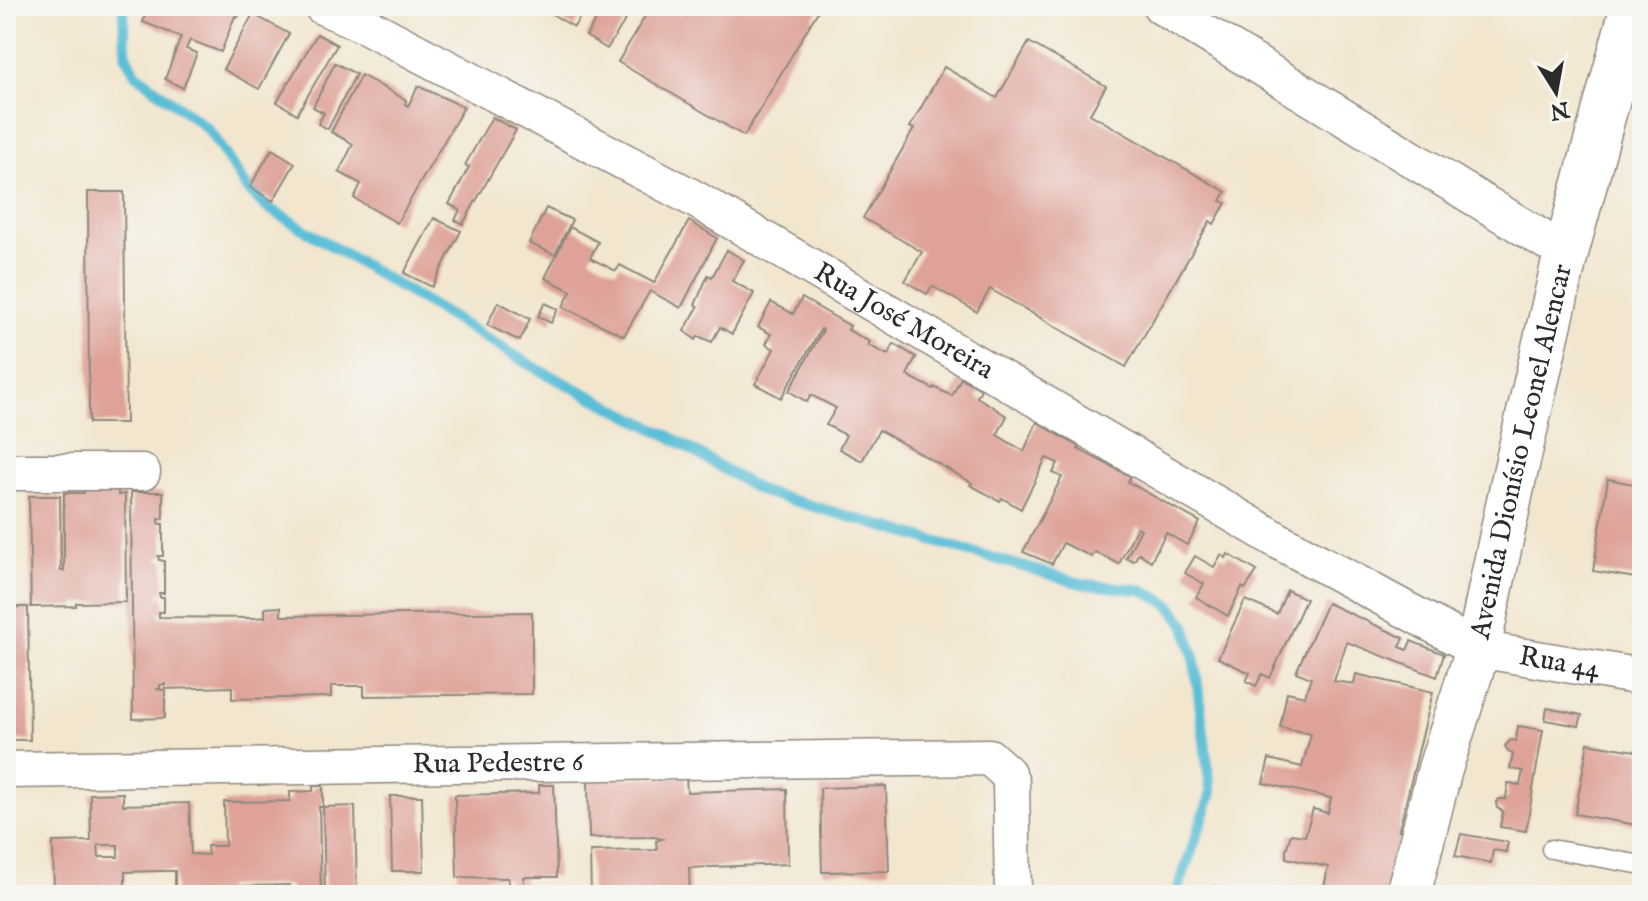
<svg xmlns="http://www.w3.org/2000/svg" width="1648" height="901" font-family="'IM FELL English',serif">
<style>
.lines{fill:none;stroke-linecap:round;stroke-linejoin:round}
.stream{stroke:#58bdd6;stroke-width:11}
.building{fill:#dea298;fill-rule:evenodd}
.service-casing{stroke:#8e887d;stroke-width:21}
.minor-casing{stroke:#8e887d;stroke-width:39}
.tertiary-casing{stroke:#8e887d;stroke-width:47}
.service{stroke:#fff;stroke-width:18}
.minor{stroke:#fff;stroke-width:36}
.tertiary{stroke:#fff;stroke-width:44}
.labels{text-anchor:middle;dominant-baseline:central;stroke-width:8;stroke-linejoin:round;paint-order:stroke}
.street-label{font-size:28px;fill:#2b2b2b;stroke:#f6f6f2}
</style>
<rect width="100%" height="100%" fill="#f6f6f2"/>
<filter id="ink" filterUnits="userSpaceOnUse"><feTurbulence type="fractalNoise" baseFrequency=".0125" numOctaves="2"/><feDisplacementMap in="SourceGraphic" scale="16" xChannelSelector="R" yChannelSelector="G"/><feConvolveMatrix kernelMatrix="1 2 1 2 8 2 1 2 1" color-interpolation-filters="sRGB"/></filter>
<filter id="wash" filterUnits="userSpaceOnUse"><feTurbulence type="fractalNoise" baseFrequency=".006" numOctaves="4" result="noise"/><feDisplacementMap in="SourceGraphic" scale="32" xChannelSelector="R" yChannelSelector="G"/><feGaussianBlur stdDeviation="1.8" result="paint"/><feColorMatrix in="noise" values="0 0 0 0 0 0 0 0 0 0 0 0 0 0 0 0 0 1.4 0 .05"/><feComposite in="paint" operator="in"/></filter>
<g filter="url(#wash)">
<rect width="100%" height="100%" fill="#f2e6cf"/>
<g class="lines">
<!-- stream -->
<polyline class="stream" points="123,6 126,56 136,74 208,129 247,188 265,206 537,369 667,435 760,491 1083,584 1143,590 1170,605 1185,624 1194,657 1211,794 1176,895"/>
</g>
<g id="blocks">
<!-- building -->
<g class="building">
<polygon points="149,6 243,6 238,17 235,16 221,52 190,40 186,49 197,53 183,88 165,79 181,37 143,22"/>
<polygon points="554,6 587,6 574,27 550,13"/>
<polygon points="604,6 634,6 607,49 586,36"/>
<polygon points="651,6 821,6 744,136 618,62"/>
<polygon points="253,14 289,34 259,89 223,69"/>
<polygon points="317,34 337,45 297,114 277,102"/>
<polygon points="1029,42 1106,86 1090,114 1226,192 1221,201 1226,203 1214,224 1210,221 1126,367 990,289 977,312 932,286 927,294 905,281 922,252 863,218 914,129 910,127 944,67 997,98"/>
<polygon points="335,63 356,74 328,129 318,124 324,113 313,107"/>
<polygon points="361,75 406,100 405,104 408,106 418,86 464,107 397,223 354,198 361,184 339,172 353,144 331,132"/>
<polygon points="492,117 516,130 463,224 455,220 460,210 449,204 469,167 465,165"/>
<polygon points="272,149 295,163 273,201 250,187"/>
<polygon points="88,192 124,192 126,423 89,423"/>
<polygon points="546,208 572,220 555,255 529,243"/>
<polygon points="434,218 461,231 432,287 404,273"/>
<polygon points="689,221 717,238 681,308 650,291 624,336 563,307 571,291 545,278 570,227 598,242 590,258 616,271 620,265 654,283"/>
<polygon points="727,250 744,260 732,281 754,293 732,334 720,327 712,342 698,336 696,340 684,331 698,307 695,305 708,275 712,277"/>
<polygon points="802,298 850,326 848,330 870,342 868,345 888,355 894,344 916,357 907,375 933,389 934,387 952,396 961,378 981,389 977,397 1007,416 997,435 1024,451 1037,422 1079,447 1078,449 1130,476 1128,482 1200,522 1187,545 1166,533 1151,561 1139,553 1134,561 1126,558 1141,529 1137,527 1119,564 1095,552 1092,557 1063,543 1052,564 1023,552 1062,477 1053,473 1058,463 1046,458 1021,509 1002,498 1000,501 970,485 972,483 879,430 862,461 839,449 846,435 826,425 836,408 811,395 807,402 789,391 823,330 821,329 781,398 755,384 774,349 766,344 771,334 758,327 771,302 793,314"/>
<polygon points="498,302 530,319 520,341 487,325"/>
<polygon points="545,303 558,309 551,323 538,316"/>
<polygon points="1640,469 1642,579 1593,571 1608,479 1638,485"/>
<polygon points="83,488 118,488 118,495 125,494 126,602 76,603 76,606 31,607 29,496 60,496 61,571 64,571 64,493 84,493"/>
<polygon points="131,492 163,492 163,519 159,519 159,524 163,524 163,556 158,556 159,560 164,561 164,593 159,593 160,597 164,597 164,612 159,612 159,617 254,618 265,617 265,608 281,607 281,616 532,612 532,694 364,696 364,686 331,686 331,697 232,699 232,687 165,689 165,684 160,685 160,689 156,689 165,690 165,718 133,719"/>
<polygon points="1228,554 1257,571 1245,589 1242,587 1228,616 1196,597 1204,584 1185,573 1195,556 1214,567 1221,555 1226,558"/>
<polygon points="1287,590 1306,599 1270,678 1262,674 1256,686 1246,681 1250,673 1218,658 1245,600 1277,614"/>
<polygon points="1327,603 1404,638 1400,647 1407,650 1411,641 1444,654 1437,677 1347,642 1334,681 1354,684 1356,674 1433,692 1399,830 1402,831 1389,895 1311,895 1312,891 1323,893 1328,867 1286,858 1286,850 1291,834 1305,836 1313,809 1328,813 1331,798 1263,783 1269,759 1302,767 1311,734 1280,727 1287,692 1305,696 1311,678 1296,672"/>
<polygon points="8,607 28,607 30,740 6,740"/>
<polygon points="1547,708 1582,715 1579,726 1545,720"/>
<polygon points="1518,726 1543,730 1526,831 1500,827 1503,811 1497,808 1496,803 1499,799 1506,799 1508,783 1520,785 1523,771 1510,769 1513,754 1508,752 1505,746 1511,740 1516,741"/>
<polygon points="1588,743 1642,752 1642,826 1575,814"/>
<polygon points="686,777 687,792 787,789 788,864 689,868 690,895 591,895 590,851 657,850 656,841 662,839 654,837 589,838 588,779"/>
<polygon points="539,785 554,785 557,877 524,877 524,895 508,895 508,878 457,877 455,795 539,793"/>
<path d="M313,786H323V807H319L321,895H292L289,885L226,886V895H175V871H156L125,872V895H54L53,842L91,841L90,794L123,793V805L189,803L191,854L208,855L207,846H225L224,802L290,801V792L313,791ZM98,845H118V857H99Z"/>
<polygon points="886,786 889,871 822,872 820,788"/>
<polygon points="390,796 422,796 424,871 392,871"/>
<polygon points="355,806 357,895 325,895 323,807"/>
<polygon points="1461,834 1508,842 1506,852 1493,850 1491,863 1455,856"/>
<polygon points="1215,886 1233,890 1232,895 1212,895"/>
<polygon points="1562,888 1590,894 1590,895 1560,895"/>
</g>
</g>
</g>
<g filter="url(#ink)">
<use href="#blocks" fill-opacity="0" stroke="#8e887d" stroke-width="2"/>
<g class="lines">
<defs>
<polyline id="service" points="1551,849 1642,865"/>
<g id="minor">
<path id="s1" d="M322,6L367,26L693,198L1279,541L1478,649L1642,677"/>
<polyline points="1161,6 1566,253"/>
<polyline points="6,472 142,472"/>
<path id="s2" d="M6,770L989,757L1007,773L1011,782L1013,895"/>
</g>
<g id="tertiary">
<path id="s3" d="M1408,895L1440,769L1478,649L1513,482L1566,253L1633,6"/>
</g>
</defs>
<!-- service casing -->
<use href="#service" class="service-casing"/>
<!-- minor casing -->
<use href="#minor" class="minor-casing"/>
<!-- tertiary casing -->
<use href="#tertiary" class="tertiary-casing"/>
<!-- service -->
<use href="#service" class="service"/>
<!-- minor -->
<use href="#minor" class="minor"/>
<!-- tertiary -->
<use href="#tertiary" class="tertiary"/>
</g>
</g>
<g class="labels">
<!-- street labels -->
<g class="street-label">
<text stroke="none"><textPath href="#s1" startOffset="662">Rua José Moreira</textPath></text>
<text stroke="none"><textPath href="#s3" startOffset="458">Avenida Dionísio Leonel Alencar</textPath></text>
<text stroke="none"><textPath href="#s1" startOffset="1406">Rua 44</textPath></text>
<text stroke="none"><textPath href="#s2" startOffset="492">Rua Pedestre 6</textPath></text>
</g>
</g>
<!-- margin -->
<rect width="1648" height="901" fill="none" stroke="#f6f6f2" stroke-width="32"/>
<!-- north arrow -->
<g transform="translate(1556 92) rotate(169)" stroke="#f6f6f2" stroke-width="6" paint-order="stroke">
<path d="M0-6L14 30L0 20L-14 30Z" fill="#2b2b2b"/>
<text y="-12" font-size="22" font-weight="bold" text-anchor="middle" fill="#2b2b2b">N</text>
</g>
</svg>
